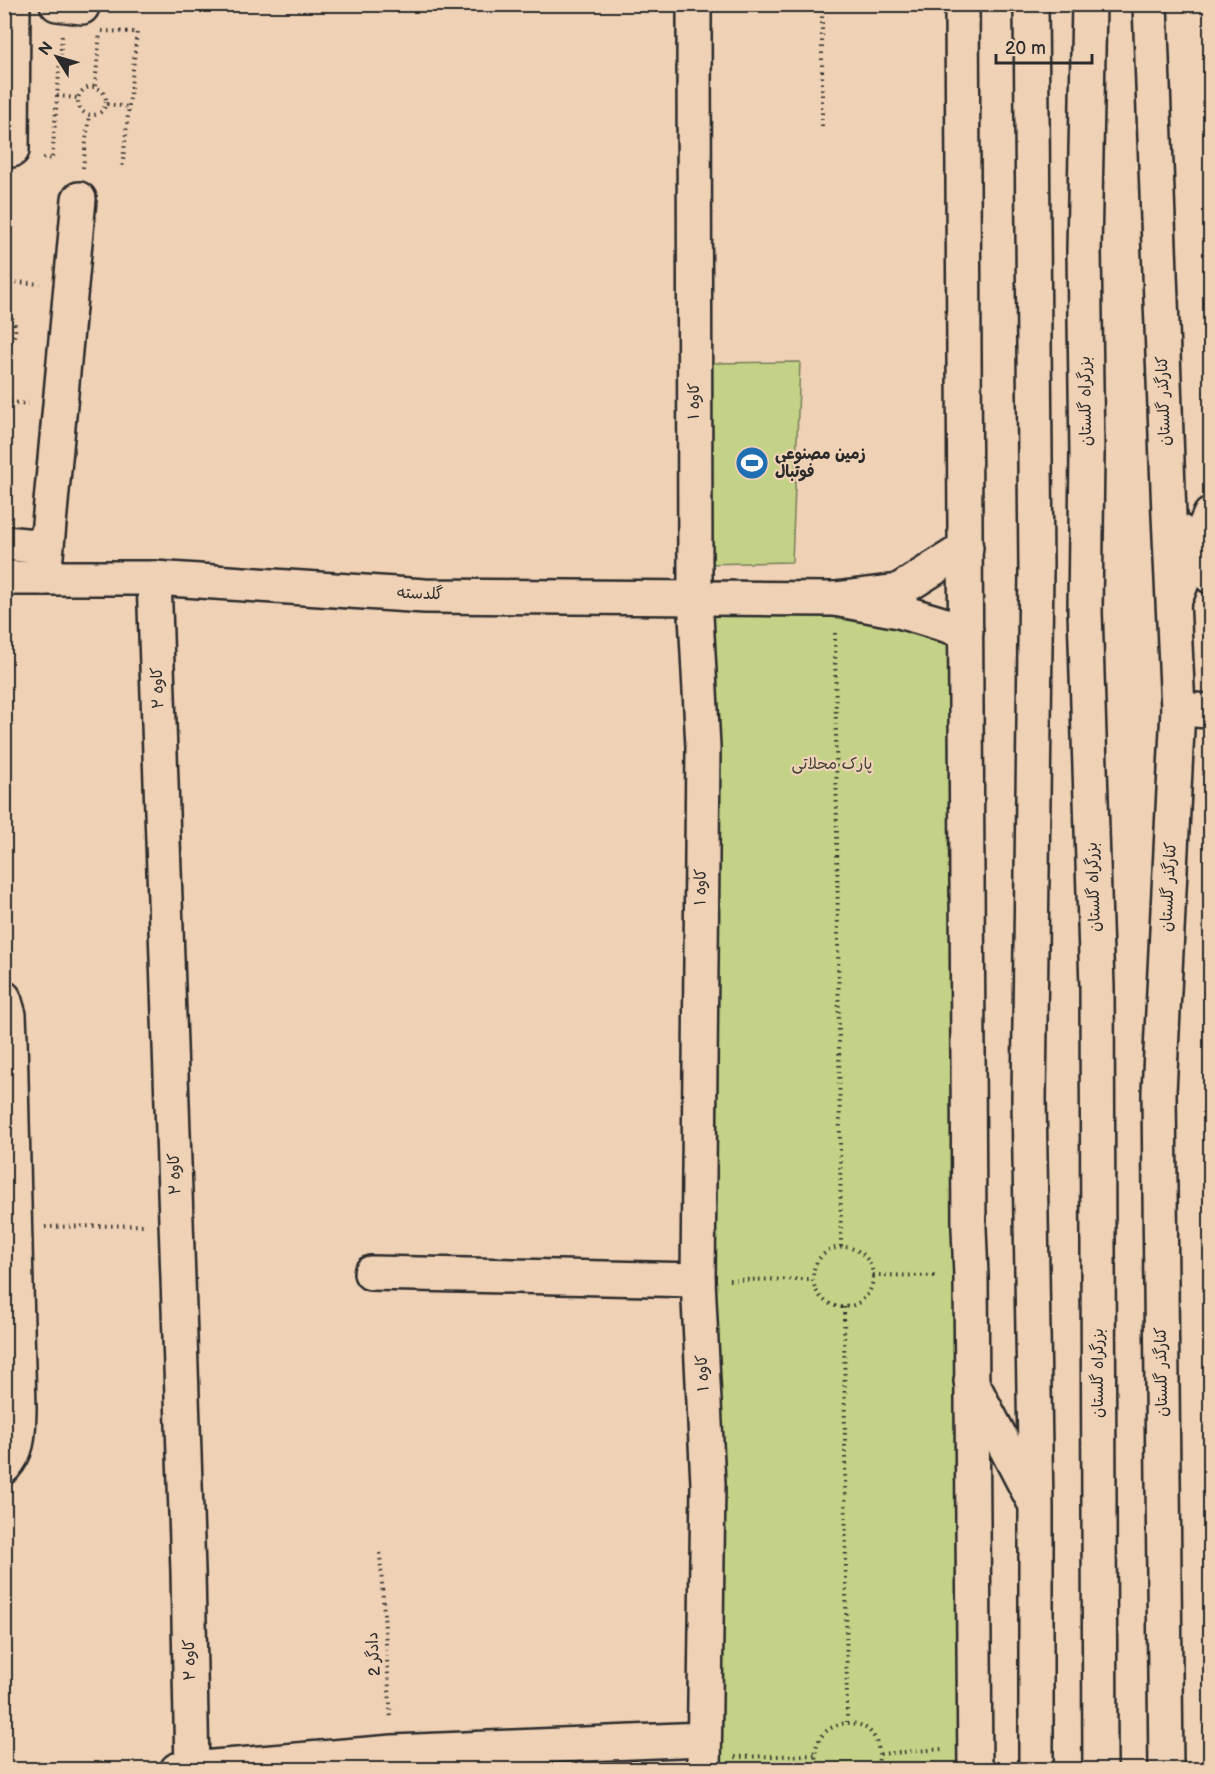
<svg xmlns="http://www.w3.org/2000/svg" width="1215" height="1774" font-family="'Balsamiq Sans','Playpen Sans Arabic',sans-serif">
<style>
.green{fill:#c3d286;stroke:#777e58;stroke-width:1.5}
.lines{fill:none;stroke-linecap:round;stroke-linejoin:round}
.street-casing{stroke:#2b2b2b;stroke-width:38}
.secondary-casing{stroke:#2b2b2b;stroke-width:38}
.highway-casing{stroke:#2b2b2b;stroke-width:38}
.path{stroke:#2b2b2b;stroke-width:4;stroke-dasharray:1.5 4.5;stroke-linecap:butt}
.street{stroke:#efd1b5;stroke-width:33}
.secondary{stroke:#efd1b5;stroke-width:33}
.highway{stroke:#efd1b5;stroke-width:33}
.labels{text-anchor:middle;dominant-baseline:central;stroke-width:4.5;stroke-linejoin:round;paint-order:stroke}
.street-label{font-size:16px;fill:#2b2b2b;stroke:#efd1b5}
.poi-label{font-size:16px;font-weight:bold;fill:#2b2b2b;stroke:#efd1b5;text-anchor:start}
.park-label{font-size:16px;fill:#424439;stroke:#efd1b5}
</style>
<rect width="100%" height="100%" fill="#efd1b5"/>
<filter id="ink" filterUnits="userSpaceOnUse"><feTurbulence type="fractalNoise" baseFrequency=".0167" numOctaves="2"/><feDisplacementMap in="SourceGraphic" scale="12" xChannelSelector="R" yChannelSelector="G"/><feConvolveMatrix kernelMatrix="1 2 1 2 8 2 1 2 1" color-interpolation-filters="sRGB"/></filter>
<g filter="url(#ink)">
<!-- green -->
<g class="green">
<polygon points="800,362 792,562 702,564 712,363"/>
<polygon points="695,597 966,631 975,1769 717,1769"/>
</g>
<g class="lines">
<defs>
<g id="street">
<polyline points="57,4 82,7"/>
<polyline points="694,4 695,597 703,747 698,1280 708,1484 704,1770"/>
<polyline points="12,150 13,4"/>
<polyline points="1179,531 1210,576"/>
<polyline points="4,543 46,547"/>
<polyline points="966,548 898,591 835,599 899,611 966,631"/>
<polyline points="4,578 154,578 425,596 835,599"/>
<polyline points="44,578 79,199"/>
<polyline points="154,578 188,1571 192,1770"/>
<polyline points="1178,709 1210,711"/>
<path d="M4,998L9,1015L10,1038L19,1409C18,1432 20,1449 4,1467"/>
<polyline points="371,1273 698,1280"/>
<polyline points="177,1770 393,1752 703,1739"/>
</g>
<g id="secondary">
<polyline points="962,4 969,1229 971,1276 975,1770"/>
<polyline points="1150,4 1169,515 1178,709 1159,1092 1166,1770"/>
<polyline points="1177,595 1194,551 1210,515"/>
</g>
<g id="highway">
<polyline points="1031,4 1036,570 1029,1099 1036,1507 1036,1770"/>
<polyline points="1089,4 1084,250 1087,454 1085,611 1097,987 1100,1770"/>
<polyline points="971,1381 1033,1500"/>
</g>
</defs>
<!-- street casing -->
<use href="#street" class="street-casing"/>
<!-- secondary casing -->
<use href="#secondary" class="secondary-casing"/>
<!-- highway casing -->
<use href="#highway" class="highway-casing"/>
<!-- path -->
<g class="path">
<polyline points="102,31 137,32 122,170"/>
<polyline points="95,86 100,33"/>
<circle cx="92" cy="101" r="14"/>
<polyline points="57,96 77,98"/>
<polyline points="107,104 129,107"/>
<polyline points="822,126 822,4"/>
<polyline points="43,158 52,160 62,36"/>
<polyline points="83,168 89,115"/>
<polyline points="4,221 9,180"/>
<polyline points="4,281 40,284"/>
<path d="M4,309C18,320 20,337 4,348"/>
<polyline points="4,401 28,404"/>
<polyline points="835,633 841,1247"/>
<polyline points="45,1227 146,1225"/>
<circle cx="843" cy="1277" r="30"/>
<polyline points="873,1275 938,1276"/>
<polyline points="729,1280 812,1279"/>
<polyline points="844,1307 847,1722"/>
<polyline points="380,1553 391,1720"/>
<polyline points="880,1754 942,1749"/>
<polyline points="735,1757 815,1755"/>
<path d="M819,1770C799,1725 868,1703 878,1747C880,1755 879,1762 876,1770"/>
</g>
<!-- street -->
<use href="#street" class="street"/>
<!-- secondary -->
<use href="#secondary" class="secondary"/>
<!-- highway -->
<use href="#highway" class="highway"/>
</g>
</g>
<!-- icons -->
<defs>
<symbol id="stadium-disc" viewBox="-11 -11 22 22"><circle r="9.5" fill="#1f6fb2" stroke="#efd1b5"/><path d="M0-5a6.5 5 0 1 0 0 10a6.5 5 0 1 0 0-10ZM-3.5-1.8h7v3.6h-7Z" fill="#fff"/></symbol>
</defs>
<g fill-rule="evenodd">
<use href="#stadium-disc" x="733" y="444" width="38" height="38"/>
</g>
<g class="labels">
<!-- street labels -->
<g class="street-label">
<text transform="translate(694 401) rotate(-90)">کاوه ۱</text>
<text transform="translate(1086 401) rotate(-91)">بزرگراه گلستان</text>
<text transform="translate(1164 401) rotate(-92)">کنارگذر گلستان</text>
<text transform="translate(420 594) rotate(2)">گلدسته</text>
<text transform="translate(158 688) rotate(-92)">کاوه ۲</text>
<text transform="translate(701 887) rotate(-89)">کاوه ۱</text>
<text transform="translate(1094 887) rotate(-92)">بزرگراه گلستان</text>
<text transform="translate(1169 887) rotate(-87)">کنارگذر گلستان</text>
<text transform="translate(175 1174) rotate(-92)">کاوه ۲</text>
<text transform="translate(1162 1372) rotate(-91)">کنارگذر گلستان</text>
<text transform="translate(703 1373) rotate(-93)">کاوه ۱</text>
<text transform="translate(1098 1373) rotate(-90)">بزرگراه گلستان</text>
<text transform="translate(374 1654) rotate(-94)">دادگر 2</text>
<text transform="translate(190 1660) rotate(-91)">کاوه ۲</text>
</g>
<!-- poi labels -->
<g class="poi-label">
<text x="775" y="454">زمین مصنوعی<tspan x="775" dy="18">فوتبال</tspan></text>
</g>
<!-- park labels -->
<g class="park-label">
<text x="832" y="764">پارک محلاتی</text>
</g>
</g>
<!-- margin -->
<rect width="1215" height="1774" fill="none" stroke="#efd1b5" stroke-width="24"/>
<rect x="12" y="12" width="1191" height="1750" fill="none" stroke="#2b2b2b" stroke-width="2" filter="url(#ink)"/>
<!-- north arrow -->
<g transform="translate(57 57) rotate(307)" stroke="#efd1b5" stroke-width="4.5" paint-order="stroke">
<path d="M0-4.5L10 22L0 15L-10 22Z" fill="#2b2b2b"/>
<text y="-9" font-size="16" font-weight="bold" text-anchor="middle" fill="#2b2b2b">N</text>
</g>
<!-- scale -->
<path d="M996 54v9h96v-9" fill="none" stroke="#2b2b2b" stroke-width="3"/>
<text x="1005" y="54" font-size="18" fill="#2b2b2b" stroke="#efd1b5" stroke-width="4.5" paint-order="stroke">20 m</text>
</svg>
